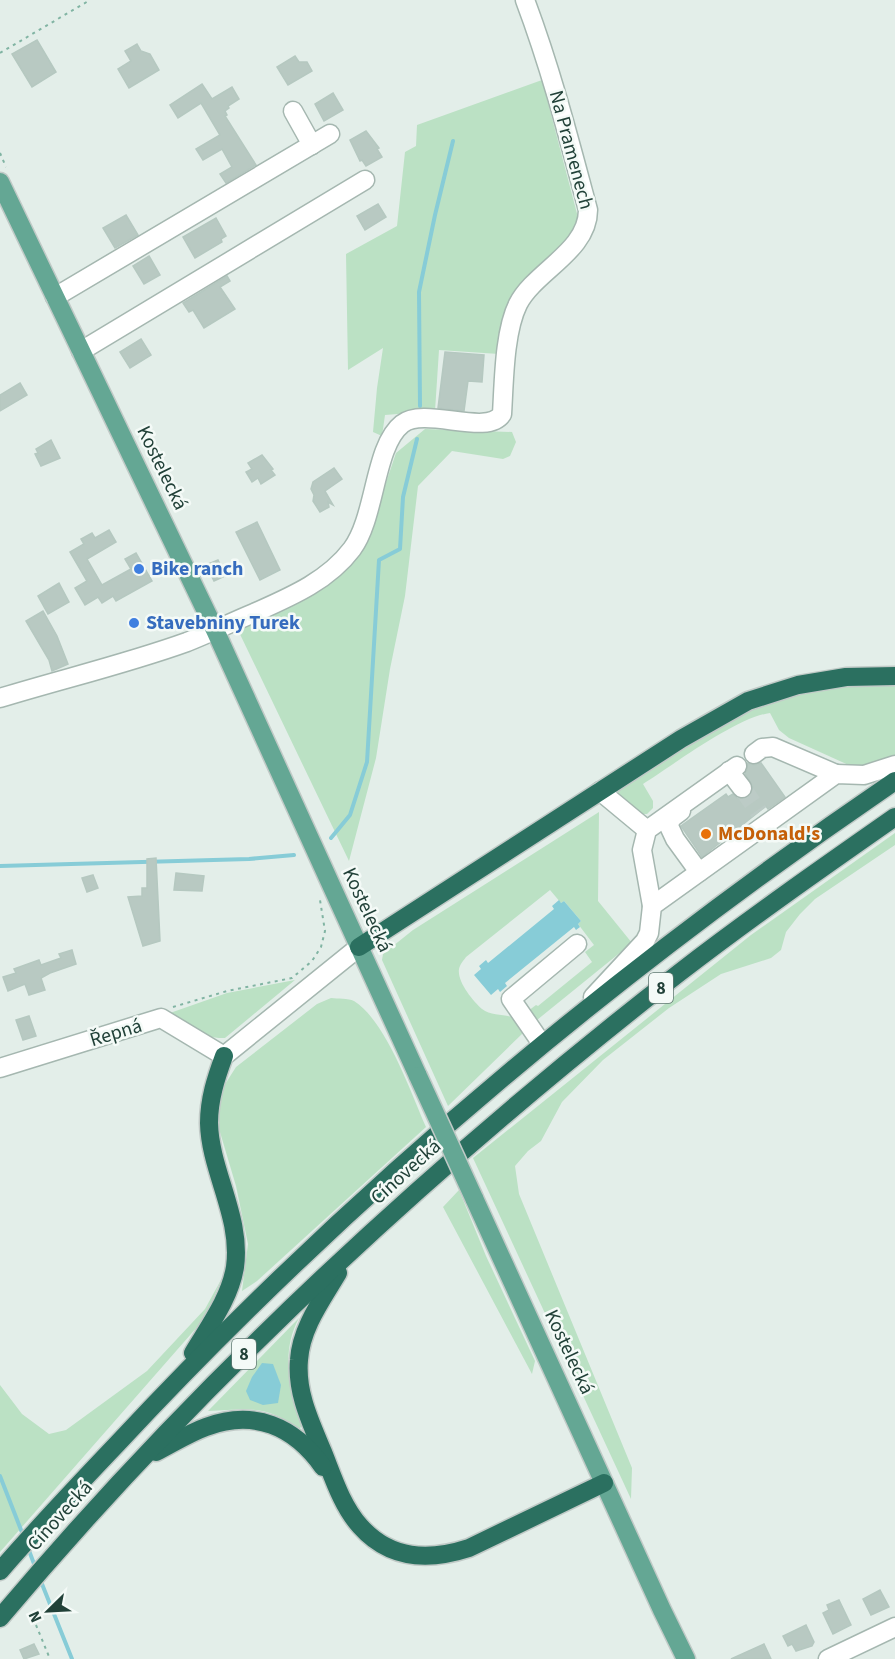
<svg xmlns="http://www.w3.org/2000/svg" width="895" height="1659" font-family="'Source Sans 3',sans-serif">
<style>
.green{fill:#bbe1c4}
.water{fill:#87ccd7}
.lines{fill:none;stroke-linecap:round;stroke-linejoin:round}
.stream{stroke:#87ccd7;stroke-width:4}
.building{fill:#b8c9c2;stroke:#b5c8c0;stroke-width:1.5}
.minor-tunnel{stroke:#bccbc6;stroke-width:18;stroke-dasharray:18 9;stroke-linecap:butt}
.minor-casing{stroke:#a5b7b0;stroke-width:21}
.major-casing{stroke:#c1cac7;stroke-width:21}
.highway-casing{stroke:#c1cac7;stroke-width:21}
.path{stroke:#81b4a3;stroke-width:2;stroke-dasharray:3 4.5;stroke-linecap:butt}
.minor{stroke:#fff;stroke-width:18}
.major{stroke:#64a794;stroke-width:18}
.highway{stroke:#2b7060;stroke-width:18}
.major-bridge-casing{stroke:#c1cac7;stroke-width:21;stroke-linecap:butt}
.major-bridge{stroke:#64a794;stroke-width:18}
.shop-dot{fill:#3f7fe0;stroke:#f4faf7;stroke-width:2}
.food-dot{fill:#e8710a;stroke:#f4faf7;stroke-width:2}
.labels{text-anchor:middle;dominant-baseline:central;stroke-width:5;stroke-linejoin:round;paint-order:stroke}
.shield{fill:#f4faf7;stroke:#607871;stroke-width:1.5}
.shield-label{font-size:18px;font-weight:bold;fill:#214138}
.street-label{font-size:20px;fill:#214138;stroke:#f4faf7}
.shop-label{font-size:20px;font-weight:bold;fill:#366cbe;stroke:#f4faf7;text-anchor:start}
.food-label{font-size:20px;font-weight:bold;fill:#c56008;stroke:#f4faf7;text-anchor:start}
</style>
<rect width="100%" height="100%" fill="#e3eee9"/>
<!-- green -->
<g class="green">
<polygon points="542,80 580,225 566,242 516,290 499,354 439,350 435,411 385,415 382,436 373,432 377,388 383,348 348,370 346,254 397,226 405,152 416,146 417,125"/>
<polygon points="425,429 512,432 516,442 510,456 503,459 452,451 418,486 405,596 390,669 376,758 349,861 237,628 299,602 341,575 370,530 396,453"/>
<path d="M895,685V756L871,767H853L789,738L779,730L770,713C737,717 673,765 643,784L653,801V808L647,814H639L616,792C666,759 728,712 785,696C820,687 858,686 895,685Z"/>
<path d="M599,812L598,901L632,943L537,1020L534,1019L528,1011L536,1005L538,1006L592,962L585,952L594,945L578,924L581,921L564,901L561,903L550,890L466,957C464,960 460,964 459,969C457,982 473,1001 482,1009C496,1020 522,1008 522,1034L448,1106L382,960L383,954L413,930Z"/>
<polygon points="895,833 895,845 815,899 800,914 786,932 781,950 771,958 721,974 669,1008 603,1060 562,1102 541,1141 528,1151 515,1166 519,1194 632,1468 631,1499 473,1158 751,935"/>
<path d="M295,980L225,1038C202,1039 189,1026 170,1013L227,993Z"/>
<path d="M331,998C338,999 348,998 354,1001C386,1021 411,1093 426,1127L257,1281L242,1291L248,1244L236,1186L217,1122L222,1089L236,1067L317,1004Z"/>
<polygon points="459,1190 486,1256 535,1361 532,1374 443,1207"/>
<polygon points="222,1278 205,1318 0,1552 0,1385 22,1414 49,1434 66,1430 147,1371 205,1309"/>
<path d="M299,1318C280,1353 290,1392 302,1426L299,1429C265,1404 248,1409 208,1411Z"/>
</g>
<!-- water -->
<g class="water">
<polygon points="559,900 561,903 564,901 581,921 578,924 580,927 576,930 574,927 505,983 507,986 500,992 498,989 491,995 474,975 481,969 479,966 486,960 488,963 554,909 552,906"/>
<polygon points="262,1363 273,1364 281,1385 278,1403 263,1405 250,1400 246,1391 252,1377"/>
</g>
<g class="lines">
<!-- stream -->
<g class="stream">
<polyline points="420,406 419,292 435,215 453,141"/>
<polyline points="331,838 350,815 367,762 379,560 400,549 403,497 417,439"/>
<polyline points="0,866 249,859 294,855"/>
<polyline points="0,1476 23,1535"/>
<polyline points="28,1548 36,1569"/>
<polyline points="40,1579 72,1659"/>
</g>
</g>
<!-- building -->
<g class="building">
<polygon points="37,40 56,72 32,87 12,54"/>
<polygon points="137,44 141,51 150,54 159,70 129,88 118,69 131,61 125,51"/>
<polygon points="295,56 299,62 307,62 312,71 288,85 277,67"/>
<polygon points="202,84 212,99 232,87 239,99 228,106 229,108 225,111 227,115 225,116 256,165 226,183 220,174 232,167 222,149 203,160 196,149 220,135 201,103 178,118 170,105"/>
<polygon points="333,93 343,110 324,121 315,104"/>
<polygon points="366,131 379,148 377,149 382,157 366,166 362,160 360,161 350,140"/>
<polygon points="378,204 386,217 365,230 357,216"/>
<polygon points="126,215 138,235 115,248 103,228"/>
<polygon points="216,218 226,236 221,239 222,242 195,258 183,237"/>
<polygon points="149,256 160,275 144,284 133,266"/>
<polygon points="227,276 230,281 220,287 235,309 204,328 193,310 189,312 183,303"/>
<polygon points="141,339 151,355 130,368 120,352"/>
<polygon points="445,352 484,355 482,382 468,381 464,411 438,408"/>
<polygon points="20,383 27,395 0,411 0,395"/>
<polygon points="51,440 60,458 41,466 35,454 38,453 36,449"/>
<polygon points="262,455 273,469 271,470 275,475 261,484 258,478 252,482 246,472 252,469 248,463"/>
<polygon points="334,468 342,479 325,491 333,505 328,502 329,507 320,512 313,501 314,495 311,489 313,482"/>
<polygon points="257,522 280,570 260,580 236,532"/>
<polygon points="109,530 116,542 87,559 102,585 131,569 125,559 136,553 152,581 116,601 113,596 102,603 98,597 85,605 75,588 87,581 70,552 84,544 81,539 92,533 95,538"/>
<polygon points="218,560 224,572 221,574 223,577 214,581 206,565"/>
<polygon points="59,583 69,602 48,614 38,596"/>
<polygon points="43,611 57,636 68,664 52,671 49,660 26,621"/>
<polygon points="747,763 755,765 761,763 785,797 768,809 766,806 702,857 681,826 726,794 728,797 733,794 737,798 743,799 749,797 753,787 745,773 747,770"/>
<polygon points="156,858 160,941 143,946 128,897 142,896 142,888 147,888 147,859"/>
<polygon points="176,873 204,876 202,891 174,890"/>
<polygon points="93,875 98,888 87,892 82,878"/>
<polygon points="72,950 76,964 50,973 41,978 45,990 29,995 25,984 8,991 3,977 16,973 14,969 39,960 41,965 61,958 59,954"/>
<polygon points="29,1016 36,1036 23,1040 16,1020"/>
<polygon points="880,1590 889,1607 871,1615 863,1599"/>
<polygon points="839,1600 851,1625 833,1634 823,1613 829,1610 827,1605"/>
<polygon points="806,1625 814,1642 812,1646 796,1651 792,1644 788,1646 783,1636"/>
<polygon points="34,1644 39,1654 24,1659 20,1650"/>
<polygon points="764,1644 771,1659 731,1659"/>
</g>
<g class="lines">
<!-- minor-tunnel -->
<polyline class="minor-tunnel" points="742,788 759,812"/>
<defs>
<g id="minor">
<polyline points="293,111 312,145"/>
<polyline points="55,297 330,134"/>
<polyline points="81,351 365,180"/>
<path d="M0,698C62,679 126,664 187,642C210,633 232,622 254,613C290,597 328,581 352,549C376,517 374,446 402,424C425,406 487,437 502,414C504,383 504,332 518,304C535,271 588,251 588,210C569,139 551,69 525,0"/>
<polyline points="754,754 762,748 773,747 836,774"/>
<polyline points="729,771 742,788"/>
<polyline points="600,791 647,830"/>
<polyline points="681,811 673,817 668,824 675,839 699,872"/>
<polyline points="652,906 642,850 647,830 737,766"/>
<polyline points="593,997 645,941 649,933 652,906 836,774 864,775 895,765"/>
<polyline points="542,1044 511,999 577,944"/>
<polyline points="0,1068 161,1018 224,1056 359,947"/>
<polyline points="828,1659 895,1627"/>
</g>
<g id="major">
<polyline points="0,182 215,630 418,1076"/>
<polyline points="474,1198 662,1610 686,1659"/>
</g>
<g id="highway">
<polyline points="359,947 681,739 748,701 798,685 846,677 895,676"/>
<path d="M338,1273C322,1300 301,1328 299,1360C296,1393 311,1423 323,1452C333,1477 342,1506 360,1526C390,1560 429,1561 469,1548L604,1483"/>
<path d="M193,1353C209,1326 230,1298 235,1267C242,1217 210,1171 209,1123C209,1099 216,1078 224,1056"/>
<path d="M156,1452C172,1444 189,1433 206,1427C254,1409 294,1426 323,1467"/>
<path d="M0,1571C38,1527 78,1485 118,1443C351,1193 613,973 895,781"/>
<path d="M0,1618C201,1379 433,1165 679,973C749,919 822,868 895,817"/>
</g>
</defs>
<!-- minor casing -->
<use href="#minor" class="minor-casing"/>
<!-- major casing -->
<use href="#major" class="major-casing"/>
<!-- highway casing -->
<use href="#highway" class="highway-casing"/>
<!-- path -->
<g class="path">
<polyline points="0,53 90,0"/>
<polyline points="0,153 6,167"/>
<polyline points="363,916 375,918"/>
<polyline points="173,1007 227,991 292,978 312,961 321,947 325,931 320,900"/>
<polyline points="36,1625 50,1659"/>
</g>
<!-- minor -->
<use href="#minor" class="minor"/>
<!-- major -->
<use href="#major" class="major"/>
<!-- highway -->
<use href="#highway" class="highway"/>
<defs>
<polyline id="major-bridge" points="418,1076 474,1198"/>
</defs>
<!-- major-bridge casing -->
<use href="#major-bridge" class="major-bridge-casing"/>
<!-- major-bridge -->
<use href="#major-bridge" class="major-bridge"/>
</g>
<!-- markers -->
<g class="shop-dot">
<circle cx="139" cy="569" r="6"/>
<circle cx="134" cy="623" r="6"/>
</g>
<circle class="food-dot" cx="706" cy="834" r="6"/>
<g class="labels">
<!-- shield labels -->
<g class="shield">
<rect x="649" y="973" width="24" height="30" rx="4.5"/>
<rect x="232" y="1339" width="24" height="30" rx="4.5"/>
</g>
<g class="shield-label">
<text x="661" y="988">8</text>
<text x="244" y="1354">8</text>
</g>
<!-- street labels -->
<g class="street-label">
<text transform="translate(571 150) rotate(75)">Na Pramenech</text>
<text transform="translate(162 468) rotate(64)">Kostelecká</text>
<text transform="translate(367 910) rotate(65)">Kostelecká</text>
<text transform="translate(116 1033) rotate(-17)">Řepná</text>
<text transform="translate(406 1172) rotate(-42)">Cínovecká</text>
<text transform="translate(569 1352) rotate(65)">Kostelecká</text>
<text transform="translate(60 1516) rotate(-48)">Cínovecká</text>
</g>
<!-- shop labels -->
<g class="shop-label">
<text x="151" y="569">Bike ranch</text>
<text x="146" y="623">Stavebniny Turek</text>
</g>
<!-- food labels -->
<g class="food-label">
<text x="718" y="834">McDonald's</text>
</g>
</g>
<!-- north arrow -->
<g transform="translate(48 1611) rotate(246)" stroke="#f4faf7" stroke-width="4.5" paint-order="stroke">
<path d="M0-4.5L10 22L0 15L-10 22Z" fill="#214138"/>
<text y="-9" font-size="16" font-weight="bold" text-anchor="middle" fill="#214138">N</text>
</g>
</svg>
